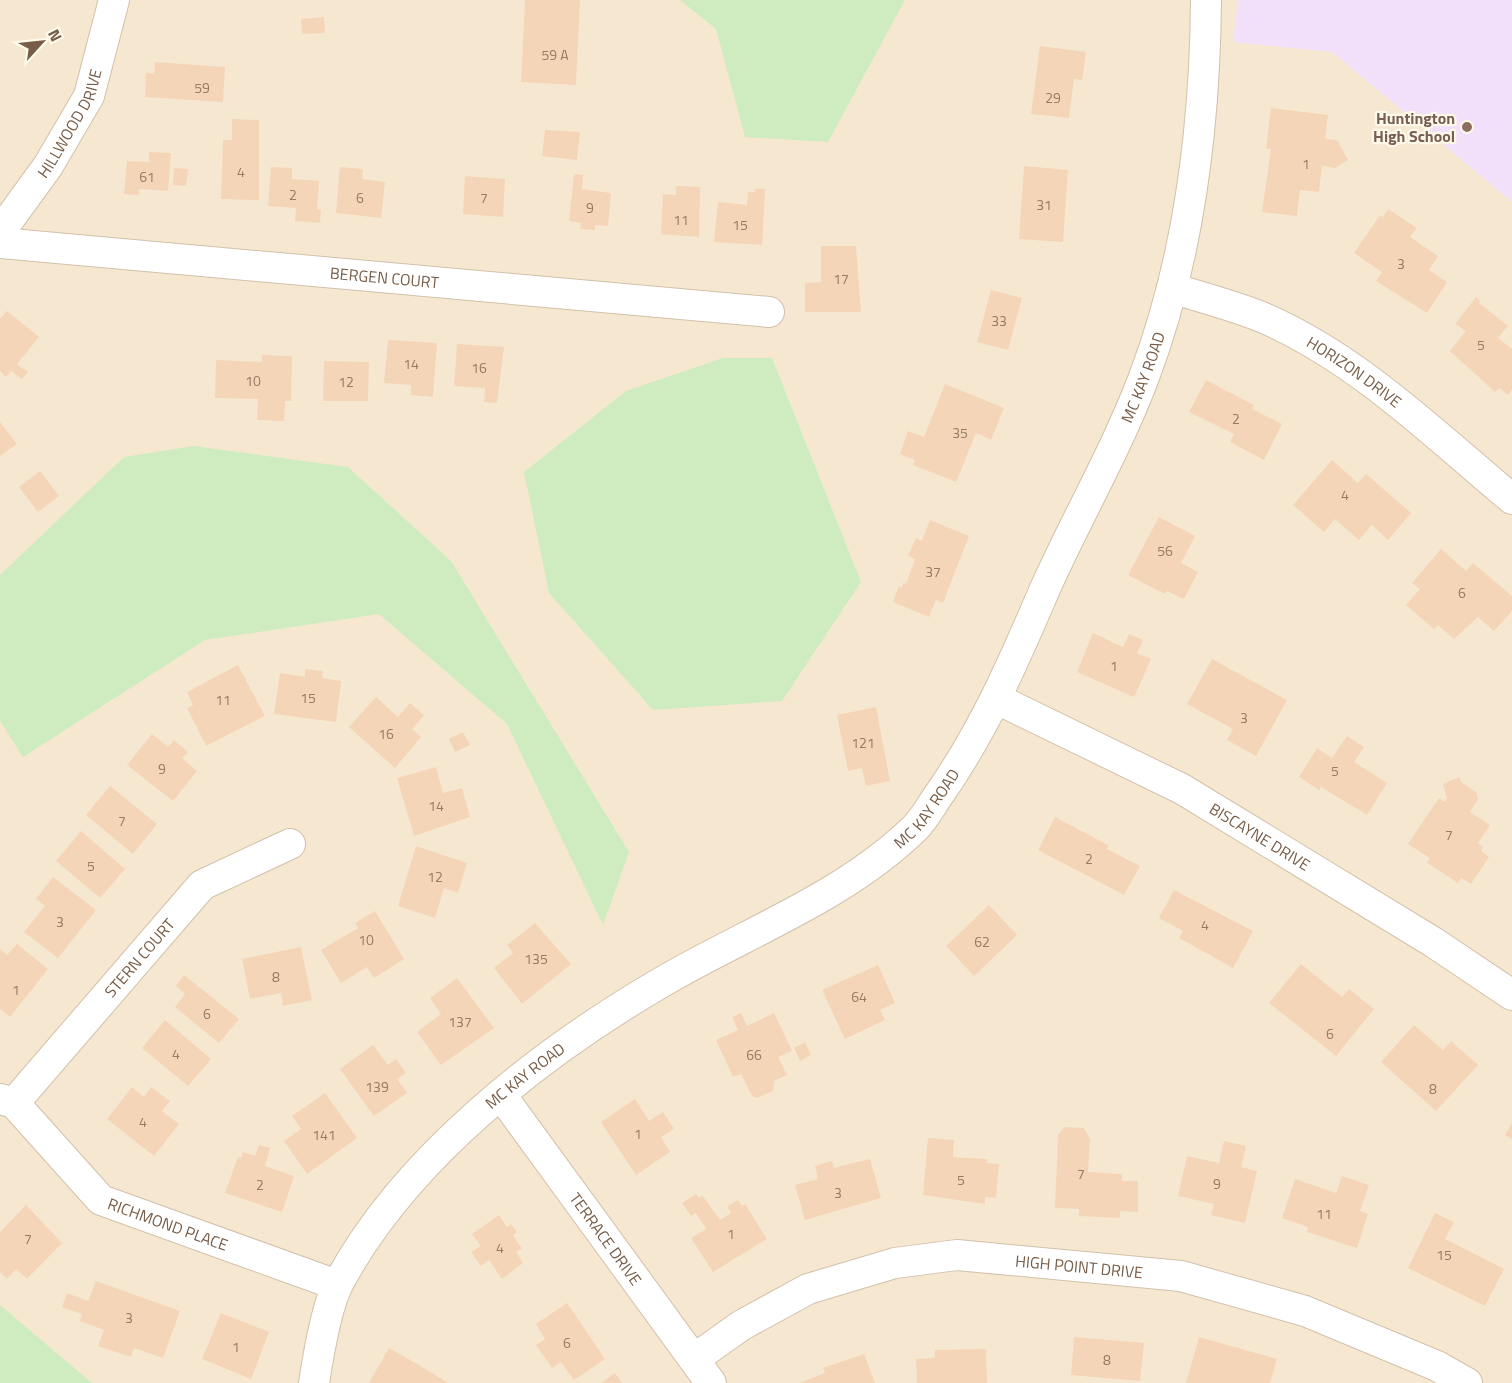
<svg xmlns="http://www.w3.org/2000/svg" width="1512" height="1383" font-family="'Titillium Web',sans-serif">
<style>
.residential{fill:#f6e8d0}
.education{fill:#f2dffa}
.green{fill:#ceecc0}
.building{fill:#f5d5b8}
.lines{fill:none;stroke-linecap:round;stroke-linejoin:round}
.street-casing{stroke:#d2c0ab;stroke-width:32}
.street{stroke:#fff;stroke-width:30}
.education-dot{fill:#8d6e63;stroke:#fff9ea;stroke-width:2}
.labels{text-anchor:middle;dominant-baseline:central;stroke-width:4.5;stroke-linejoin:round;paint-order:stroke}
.number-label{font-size:14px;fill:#967a63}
.education-label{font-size:16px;font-weight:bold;fill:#785e54;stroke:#fff9ea;text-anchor:end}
.street-label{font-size:16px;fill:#775c47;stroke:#fff9ea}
</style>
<rect width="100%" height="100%" fill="#fef5e3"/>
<!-- residential -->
<rect class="residential" x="0" y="0" width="1512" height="1383"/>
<!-- education -->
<polygon class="education" points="1238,0 1512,0 1512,202 1332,52 1233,42"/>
<!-- green -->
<g class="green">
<polygon points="680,0 905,0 828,142 745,137 716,29"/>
<polygon points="723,358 772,358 861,582 782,701 653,710 549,593 524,472 626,391"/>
<polygon points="194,446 348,467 451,561 629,852 603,925 507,724 379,614 205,640 23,757 0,721 0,575 124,457"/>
<polygon points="0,1305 92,1383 0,1383"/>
</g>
<!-- building -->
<g class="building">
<polygon points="525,0 580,0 576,85 521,82"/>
<polygon points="324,17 325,33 302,34 301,19"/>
<polygon points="1040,46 1086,52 1082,80 1074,79 1069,118 1031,114"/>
<polygon points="155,62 225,67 223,102 145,97 146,73 154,74"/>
<polygon points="1271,108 1328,115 1325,139 1337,140 1348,160 1335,168 1322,166 1319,192 1300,190 1297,216 1262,212 1271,149 1266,149"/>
<polygon points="232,119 259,120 259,200 221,199 223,140 232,140"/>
<polygon points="545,130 580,132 577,160 542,156"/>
<polygon points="149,152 171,153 168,191 139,189 139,195 124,194 127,161 149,162"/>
<polygon points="1024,166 1068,170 1063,242 1019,239"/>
<polygon points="271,167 292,168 292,179 319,181 317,209 321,210 320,223 295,221 296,208 268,206"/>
<polygon points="340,167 363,169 362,179 385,182 381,218 336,213"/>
<polygon points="174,168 188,169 186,186 173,185"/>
<polygon points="574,174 583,175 582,189 611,193 608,226 595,225 595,230 580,229 581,223 569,221"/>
<polygon points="465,176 505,179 503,217 463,214"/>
<polygon points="676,186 700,187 699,237 661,234 663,194 676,195"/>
<polygon points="755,189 765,189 762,245 714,242 718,202 747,205 748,192 755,192"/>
<polygon points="1388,209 1417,228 1410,237 1438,256 1429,270 1447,282 1427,313 1376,281 1382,272 1354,253 1380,215 1383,217"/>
<polygon points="821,246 856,246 861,312 805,312 805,283 821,282"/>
<polygon points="991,290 1022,298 1008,350 977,342"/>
<polygon points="1476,297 1480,300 1479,303 1508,326 1498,338 1512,349 1512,389 1508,395 1499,388 1495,392 1450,351 1466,331 1455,324"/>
<polygon points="7,311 39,337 17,364 28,372 22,379 11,371 6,377 0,371 0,319"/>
<polygon points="388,340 437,343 433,397 411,395 411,385 384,383"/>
<polygon points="457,344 504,347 497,403 484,402 485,388 454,386"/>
<polygon points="262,355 292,356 291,401 285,401 284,421 257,420 258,399 215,398 216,360 262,362"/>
<polygon points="324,361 369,362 368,401 323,401"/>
<polygon points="1206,380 1254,405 1252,409 1282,424 1264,460 1230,442 1234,434 1189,412"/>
<polygon points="945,384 1004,408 991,440 976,433 956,482 913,465 915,460 900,454 908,431 924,437"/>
<polygon points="0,422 17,444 0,456"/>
<polygon points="1332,460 1358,483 1366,474 1411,513 1388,540 1372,525 1359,540 1335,519 1324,532 1293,505"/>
<polygon points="40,471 59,496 38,512 19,487"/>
<polygon points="1159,517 1195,536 1181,563 1198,572 1184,599 1167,591 1165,594 1128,575"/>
<polygon points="930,520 969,536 943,603 936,600 929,617 893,602 899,586 902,588 903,583 906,584 915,559 908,556 916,538 922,541"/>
<polygon points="1441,549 1466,571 1473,563 1512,596 1512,611 1494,631 1478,617 1454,639 1438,625 1434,629 1406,605 1420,589 1412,583"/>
<polygon points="1093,633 1123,647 1129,634 1143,640 1137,653 1151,659 1134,697 1077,672"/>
<polygon points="1212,659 1287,700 1256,756 1227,740 1233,729 1187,704"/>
<polygon points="238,665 265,716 206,746 187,708 193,705 187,692"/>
<polygon points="305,669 323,671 322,678 341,681 336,722 274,714 280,673 305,677"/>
<polygon points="376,697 398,717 410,703 424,715 412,729 421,737 395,768 349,727"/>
<polygon points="876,707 890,781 866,786 862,768 848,771 837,715"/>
<polygon points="463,732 470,745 455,752 449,739"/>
<polygon points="152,734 168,747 174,740 188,752 182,758 197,771 173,801 127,765"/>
<polygon points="1347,736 1364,747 1354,762 1387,783 1367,815 1321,787 1319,790 1299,777 1317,748 1332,758"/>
<polygon points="436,767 443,793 462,788 470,817 414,836 397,778"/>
<polygon points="1459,777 1461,782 1476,792 1478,799 1470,812 1490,825 1478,843 1483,847 1481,851 1489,857 1471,884 1461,878 1458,883 1427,863 1430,858 1408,844 1439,798 1445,802 1447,798 1443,784"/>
<polygon points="110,786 157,824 133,854 86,815"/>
<polygon points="1055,817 1108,845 1107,849 1140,866 1124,895 1038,850"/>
<polygon points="81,831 125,869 100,898 56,861"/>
<polygon points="416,846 467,863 458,893 444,888 435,918 398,906"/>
<polygon points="53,877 96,910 58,958 24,932 45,906 36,899"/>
<polygon points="1174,890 1253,931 1233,968 1179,938 1183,931 1159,918"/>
<polygon points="989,905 1017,935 974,976 946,946"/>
<polygon points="375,911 404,959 374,978 367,967 341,983 321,950 358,928 355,923"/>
<polygon points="535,923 571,964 522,1004 494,968 513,953 507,945"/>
<polygon points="17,944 48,969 10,1017 0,1009 0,949 7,955"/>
<polygon points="301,947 312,1000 283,1006 281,993 250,999 242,959"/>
<polygon points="1301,964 1342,997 1349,989 1374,1009 1336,1056 1269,1003"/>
<polygon points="878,965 895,1003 880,1010 885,1020 845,1039 822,990"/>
<polygon points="184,975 239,1019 219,1043 175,1007 185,994 176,986"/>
<polygon points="457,978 494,1028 441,1065 417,1032 441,1014 430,998"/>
<polygon points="741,1013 747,1026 774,1013 792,1051 778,1057 787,1075 774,1081 773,1091 757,1098 752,1096 741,1074 733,1077 716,1040 738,1030 732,1017"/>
<polygon points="165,1020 211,1059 188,1086 142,1048"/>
<polygon points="1414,1025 1443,1050 1451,1041 1478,1065 1436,1111 1381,1062"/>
<polygon points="805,1042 811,1055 800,1061 794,1048"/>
<polygon points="373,1045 388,1065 396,1059 406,1073 397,1079 407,1093 374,1116 340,1069"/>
<polygon points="132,1087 144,1097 151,1087 170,1101 162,1111 179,1124 154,1156 107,1119"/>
<polygon points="325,1093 357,1138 307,1174 284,1141 301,1129 292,1116"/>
<polygon points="635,1099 649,1121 663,1112 674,1129 661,1137 670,1152 636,1175 601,1122"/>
<polygon points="1512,1123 1512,1139 1505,1135"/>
<polygon points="1065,1127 1084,1128 1090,1139 1088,1172 1122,1174 1122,1181 1138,1181 1138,1212 1120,1211 1120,1218 1079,1216 1079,1209 1055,1208 1058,1135"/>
<polygon points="928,1138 954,1140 953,1157 987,1159 987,1163 999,1164 996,1198 985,1197 985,1204 923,1195"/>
<polygon points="1224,1141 1246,1146 1241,1167 1257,1171 1245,1223 1211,1215 1214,1204 1178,1196 1187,1156 1219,1163"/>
<polygon points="259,1145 270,1148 265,1166 294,1176 282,1212 225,1193 238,1157 241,1158 243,1152 255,1156"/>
<polygon points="870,1159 881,1198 805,1220 795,1185 818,1179 815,1166 832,1161 834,1168"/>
<polygon points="1342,1176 1369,1185 1360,1211 1368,1214 1357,1248 1307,1232 1308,1227 1282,1218 1295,1179 1336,1193"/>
<polygon points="696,1194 699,1198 703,1196 720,1220 731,1213 727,1206 738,1200 742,1206 745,1204 767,1239 713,1272 691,1238 706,1229 696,1213 691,1216 682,1203"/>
<polygon points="26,1205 62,1243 27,1279 16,1269 7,1279 0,1272 0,1232"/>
<polygon points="1435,1213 1454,1222 1445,1239 1504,1269 1485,1306 1408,1268"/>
<polygon points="499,1215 507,1227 511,1224 517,1232 513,1235 522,1249 516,1252 523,1263 502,1279 489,1260 481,1266 471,1252 481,1246 472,1234"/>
<polygon points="96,1281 180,1311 163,1358 134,1348 131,1357 98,1346 104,1330 80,1321 82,1314 62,1307 67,1293 88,1301"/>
<polygon points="567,1303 605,1359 574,1380 561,1362 552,1368 536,1345 545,1339 536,1324"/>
<polygon points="221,1313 269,1332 251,1379 202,1359"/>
<polygon points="1074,1337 1144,1343 1140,1381 1071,1375"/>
<polygon points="1199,1337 1277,1359 1270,1383 1186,1383"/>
<polygon points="389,1348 419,1365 448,1383 369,1383"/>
<polygon points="986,1349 987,1383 917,1383 916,1359 935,1358 935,1350"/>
<polygon points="864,1354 875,1383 799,1383 825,1373 823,1368"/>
<polygon points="615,1373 622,1383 601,1383"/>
</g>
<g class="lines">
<defs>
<g id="street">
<path id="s1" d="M0,232L48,166L89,96L114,0"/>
<path id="s2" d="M0,243L769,312"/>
<path id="s3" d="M1172,288C1203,298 1235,306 1264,318C1358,359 1434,434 1512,499"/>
<path id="s4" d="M997,699L1182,789L1433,942L1512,995"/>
<path id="s5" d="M501,1095L711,1383"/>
<path id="s6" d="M0,1099L14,1103L101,1200L337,1285"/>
<path id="s7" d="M14,1103L202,885L290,844"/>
<path id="s8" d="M694,1359L742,1325L808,1289L895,1263L957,1255L1181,1276L1305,1311L1437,1366L1467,1383"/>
<path id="s9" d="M314,1383C318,1357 327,1304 339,1282C406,1157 542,1052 662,982C747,932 843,898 915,828C925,818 932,804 940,793C984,730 1014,661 1044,591C1076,519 1116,451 1144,377C1189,258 1205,127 1206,0"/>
</g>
</defs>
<!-- street casing -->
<use href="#street" class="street-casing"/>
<!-- street -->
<use href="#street" class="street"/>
</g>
<!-- markers -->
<circle class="education-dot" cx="1467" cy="127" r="6"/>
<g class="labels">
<!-- number labels -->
<g class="number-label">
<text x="555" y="54">59 A</text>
<text x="202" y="87">59</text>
<text x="1053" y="97">29</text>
<text x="1306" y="163">1</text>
<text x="241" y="171">4</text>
<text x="147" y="176">61</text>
<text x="293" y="194">2</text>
<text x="360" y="197">6</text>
<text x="484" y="197">7</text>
<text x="1044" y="204">31</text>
<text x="590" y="207">9</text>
<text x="681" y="219">11</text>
<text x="740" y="224">15</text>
<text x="1401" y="263">3</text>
<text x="841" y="278">17</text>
<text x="999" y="320">33</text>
<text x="1481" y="344">5</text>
<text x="411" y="363">14</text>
<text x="479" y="367">16</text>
<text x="253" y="380">10</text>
<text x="346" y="381">12</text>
<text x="1236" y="418">2</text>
<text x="960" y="432">35</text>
<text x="1345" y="494">4</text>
<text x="1165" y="550">56</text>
<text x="933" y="571">37</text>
<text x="1462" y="592">6</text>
<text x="1114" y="665">1</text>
<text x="308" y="697">15</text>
<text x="223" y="699">11</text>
<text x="1244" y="717">3</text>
<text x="386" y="733">16</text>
<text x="863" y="742">121</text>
<text x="162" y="768">9</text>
<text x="1335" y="770">5</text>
<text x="436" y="805">14</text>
<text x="122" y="820">7</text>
<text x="1449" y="834">7</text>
<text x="1089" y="858">2</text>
<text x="91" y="865">5</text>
<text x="435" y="876">12</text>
<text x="60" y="921">3</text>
<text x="1205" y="924">4</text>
<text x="366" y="939">10</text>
<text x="982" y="941">62</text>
<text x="536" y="958">135</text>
<text x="276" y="976">8</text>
<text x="16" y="989">1</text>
<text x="859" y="996">64</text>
<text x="207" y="1013">6</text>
<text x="460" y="1021">137</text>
<text x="1330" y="1033">6</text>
<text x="176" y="1053">4</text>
<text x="754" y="1054">66</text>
<text x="377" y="1086">139</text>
<text x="1433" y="1088">8</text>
<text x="143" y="1121">4</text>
<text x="638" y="1133">1</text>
<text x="324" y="1134">141</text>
<text x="1081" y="1173">7</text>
<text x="961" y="1179">5</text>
<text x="1217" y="1183">9</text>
<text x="260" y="1184">2</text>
<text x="838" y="1192">3</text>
<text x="1324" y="1213">11</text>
<text x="731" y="1233">1</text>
<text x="28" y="1238">7</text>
<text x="500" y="1247">4</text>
<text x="1444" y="1254">15</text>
<text x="129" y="1317">3</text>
<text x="567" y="1342">6</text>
<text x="236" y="1346">1</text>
<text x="1107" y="1359">8</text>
</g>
<!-- education labels -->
<g class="education-label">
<text x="1455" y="118">Huntington<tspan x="1455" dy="18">High School</tspan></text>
</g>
<!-- street labels -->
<g class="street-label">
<text stroke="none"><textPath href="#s1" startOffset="130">HILLWOOD DRIVE</textPath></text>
<text stroke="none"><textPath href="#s2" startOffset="386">BERGEN COURT</textPath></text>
<text stroke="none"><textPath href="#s3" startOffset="202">HORIZON DRIVE</textPath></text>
<text stroke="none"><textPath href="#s9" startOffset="1354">MC KAY ROAD</textPath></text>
<text stroke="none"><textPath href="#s9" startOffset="870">MC KAY ROAD</textPath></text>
<text stroke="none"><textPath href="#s4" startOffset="297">BISCAYNE DRIVE</textPath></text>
<text stroke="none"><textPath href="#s7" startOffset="192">STERN COURT</textPath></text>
<text stroke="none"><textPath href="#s9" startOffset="384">MC KAY ROAD</textPath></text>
<text stroke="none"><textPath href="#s6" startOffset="216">RICHMOND PLACE</textPath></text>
<text stroke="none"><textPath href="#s5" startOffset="178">TERRACE DRIVE</textPath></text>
<text stroke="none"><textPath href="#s8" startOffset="410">HIGH POINT DRIVE</textPath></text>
</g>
</g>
<!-- north arrow -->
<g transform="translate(42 42) rotate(63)" stroke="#fff9ea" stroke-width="4.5" paint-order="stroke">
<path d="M0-4.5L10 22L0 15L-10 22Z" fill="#775c47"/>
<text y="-9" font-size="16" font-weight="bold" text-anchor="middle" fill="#775c47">N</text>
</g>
</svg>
